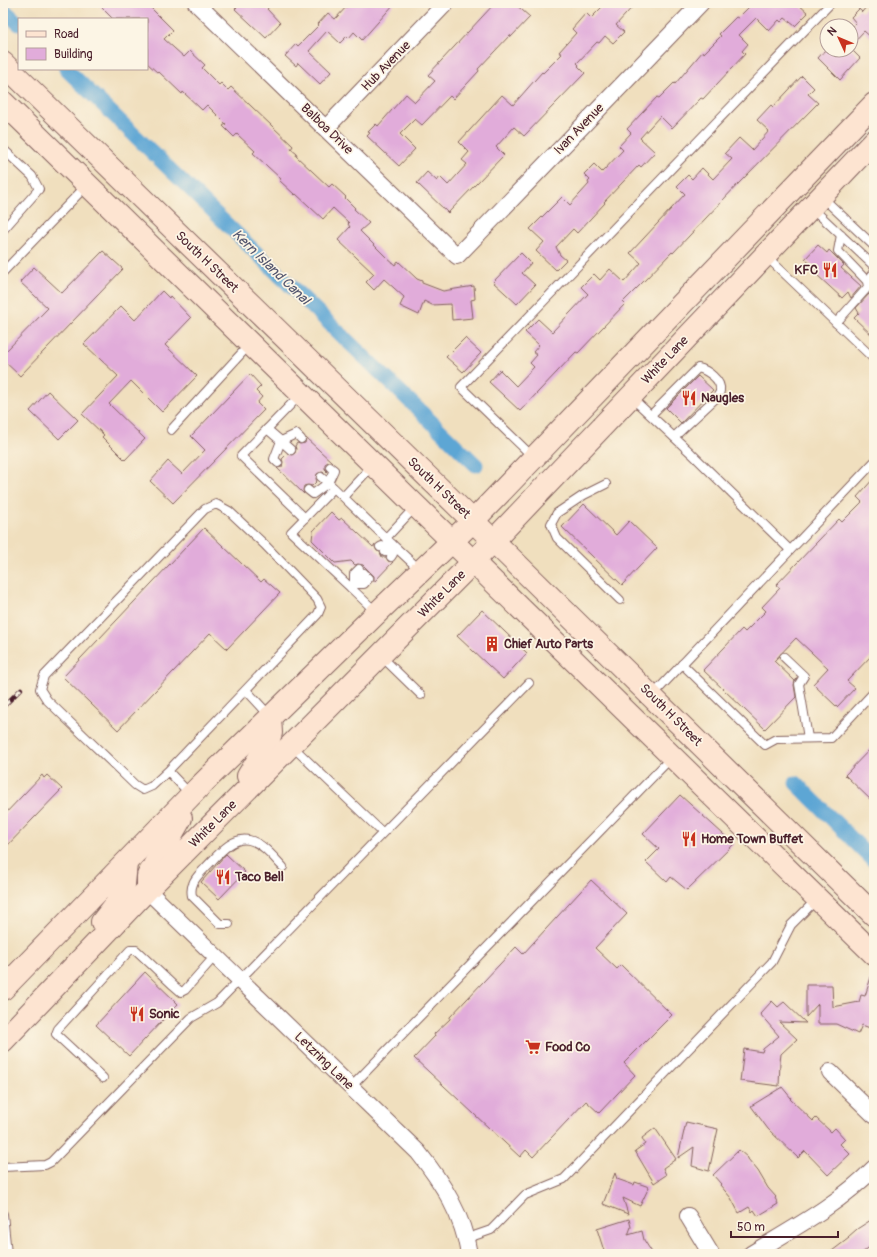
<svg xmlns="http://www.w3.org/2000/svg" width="877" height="1257" font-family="Pangolin,sans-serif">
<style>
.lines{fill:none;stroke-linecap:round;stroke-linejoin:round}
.canal{stroke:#5da6d4;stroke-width:15}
.building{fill:#e1acda}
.lane-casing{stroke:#84625e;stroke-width:10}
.street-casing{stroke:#84625e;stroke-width:18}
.secondary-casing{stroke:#84625e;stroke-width:24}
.lane{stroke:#fff;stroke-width:8}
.street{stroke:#fff;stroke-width:16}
.secondary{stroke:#fde4d1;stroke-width:22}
.rail-casing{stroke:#4a1f2b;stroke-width:4.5}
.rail{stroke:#fcf5e5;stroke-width:3;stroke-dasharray:9;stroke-linecap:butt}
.labels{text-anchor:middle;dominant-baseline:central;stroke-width:3.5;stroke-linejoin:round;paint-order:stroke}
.street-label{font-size:13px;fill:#4a1f2b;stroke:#fcf5e5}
.poi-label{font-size:13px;font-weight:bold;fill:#4a1f2b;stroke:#fcf5e5;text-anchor:start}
.water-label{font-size:14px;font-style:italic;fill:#52556f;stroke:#fcf5e5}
</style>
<rect width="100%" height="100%" fill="#fcf5e5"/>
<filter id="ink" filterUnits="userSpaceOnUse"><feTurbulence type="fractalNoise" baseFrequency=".025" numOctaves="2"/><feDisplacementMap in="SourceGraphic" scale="8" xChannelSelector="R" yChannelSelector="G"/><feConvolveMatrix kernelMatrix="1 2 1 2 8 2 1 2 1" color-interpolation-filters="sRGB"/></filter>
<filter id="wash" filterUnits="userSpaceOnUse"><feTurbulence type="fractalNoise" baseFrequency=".012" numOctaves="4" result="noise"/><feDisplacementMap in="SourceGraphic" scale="16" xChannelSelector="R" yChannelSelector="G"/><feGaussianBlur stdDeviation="0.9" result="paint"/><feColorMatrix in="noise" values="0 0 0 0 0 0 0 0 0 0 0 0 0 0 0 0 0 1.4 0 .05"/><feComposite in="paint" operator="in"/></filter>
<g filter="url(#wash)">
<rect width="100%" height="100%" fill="#f0dfbe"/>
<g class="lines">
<!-- canal -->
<g class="canal">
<polyline points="3,9 19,24"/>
<polyline points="66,69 476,465"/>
<polyline points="796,783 874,861"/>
</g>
</g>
<g id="blocks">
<!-- building -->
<g class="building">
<polygon points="97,3 146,3 173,30 164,39 184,57 190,51 205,65 202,68 219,85 221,83 228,90 231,87 293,146 291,149 297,154 296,156 329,187 332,184 346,197 345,198 355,208 354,209 369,223 360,231 387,258 395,265 398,261 417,279 422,281 422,283 443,291 474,286 475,299 471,300 473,318 452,320 451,304 432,305 424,301 419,315 400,306 404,297 384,279 374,290 366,282 374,274 338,240 350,227 348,224 349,223 333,208 323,219 296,194 295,195 279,180 281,179 253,153 255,151 237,134 234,137 223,126 226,124 207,105 202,110 183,92 182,94 159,72 158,73 147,63 147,19 113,19"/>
<polygon points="241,3 273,3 267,9 280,23 266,38 235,9"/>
<polygon points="350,3 395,3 362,40 354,32 349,38 347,36 340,43 327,31 309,51 331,72 320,84 298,63 296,66 285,56 296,44 298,46 319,25 318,24 328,13 335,19"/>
<polygon points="495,3 514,3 530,17 511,37 510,35 478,69 479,71 453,99 450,96 422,125 415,119 400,134 415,149 399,166 367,136 370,133 368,132 376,124 378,126 406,94 415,102 435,81 428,75"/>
<polygon points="606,3 636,3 616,25 624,32 613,43 605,36 599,43 597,42 577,63 579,65 578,66 585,73 524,136 514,127 496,147 504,155 448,213 417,183 427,172 437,181 440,177 448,185 467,164 462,160 469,152 459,142 502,95 513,105 542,72 543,73 562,54 559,52 576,33 572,29 586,13 591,18"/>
<polygon points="753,3 797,3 808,13 795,26 785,18 781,22 779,20 769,31 756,18 739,35 748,44 742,51 745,54 703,99 701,98 672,128 660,116 640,138 655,152 641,167 639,165 604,202 605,203 577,233 573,229 556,247 560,255 566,260 556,270 536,251 544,242 530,229 562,197 570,205 589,184 588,182 590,180 584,174 594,164 602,172 623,150 619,146 631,133 627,129 657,97 659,98 674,83 675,84 703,51 704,53 721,36 719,34 736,17 738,18"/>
<polygon points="867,6 874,12 874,40 864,31 851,45 851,28 856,23 851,17 859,9 862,12"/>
<polygon points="825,50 852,50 860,58 840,80 818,58"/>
<polygon points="802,76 814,88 808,94 818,103 739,183 673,253 672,252 643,282 623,302 625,304 578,353 576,352 520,411 489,382 500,370 516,386 534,367 530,363 537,355 533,352 539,345 525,332 538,319 552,332 588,294 581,287 594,274 600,280 610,269 624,282 641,263 630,253 685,194 677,186 688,175 692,179 702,168 713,179 732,159 725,153 739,138 752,150 769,131 757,120 771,105 773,107"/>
<polygon points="818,245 827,253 829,250 844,265 841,268 861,286 851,298 848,292 842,298 817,275 819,272 805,259"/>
<polygon points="103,251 123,269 20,376 3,360 3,354 48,308 20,282 34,267 62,293"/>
<polygon points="521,253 531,263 522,273 535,285 517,304 493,282"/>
<polygon points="162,291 169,298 170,296 191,318 165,345 197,376 162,412 131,381 109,404 145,439 125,460 102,437 104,435 82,414 118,376 84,344 121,306 135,320"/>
<polygon points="869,294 874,298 874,337 854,318 859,313 856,308"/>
<polygon points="465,338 481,353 463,372 446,357"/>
<polygon points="250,374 261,386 256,391 262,397 257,403 264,410 173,503 150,481 168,461 182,474 205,450 191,436"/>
<polygon points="698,376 713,390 681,423 666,408"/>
<polygon points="48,391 78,420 59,439 30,411"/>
<polygon points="306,438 332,462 328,462 325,464 325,469 327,471 325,473 322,472 317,474 316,479 317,481 312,486 308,485 304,486 303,490 304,494 277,468 282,467 283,462 282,459 287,454 292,455 295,453 296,449 295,446 297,443 300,444 305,443"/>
<polygon points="874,478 874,653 847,681 855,688 837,707 813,684 828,668 796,638 774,661 795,681 794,685 796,697 765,729 703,670 742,629 745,632 766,611 762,607 780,588 776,585 839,519 842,522 862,502 857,497"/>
<polygon points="584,504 616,535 629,521 657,548 622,585 562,527"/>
<polygon points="331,512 339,520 342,518 373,547 375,544 375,547 377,551 380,552 382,557 386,557 388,561 393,562 374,582 374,576 363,565 358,564 355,565 351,561 335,563 312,540 313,531"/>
<polygon points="204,528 261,582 264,579 280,593 227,649 210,633 118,730 63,677"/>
<polygon points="482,610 527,653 503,679 457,636"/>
<polygon points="874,745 874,803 845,775"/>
<polygon points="42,775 44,778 47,775 62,789 3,850 3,816"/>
<polygon points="680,795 734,844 687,890 671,877 667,882 646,862 659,849 643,834"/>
<polygon points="226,854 245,872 219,899 201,882"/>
<polygon points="591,880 627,914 595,948 617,969 621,965 672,1015 624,1063 635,1075 599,1113 586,1101 533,1157 526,1150 520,1157 414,1058 435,1036 434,1034 450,1019 450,1017 516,947 523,954"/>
<polygon points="145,972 178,1004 129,1056 96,1025"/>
<polygon points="872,974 874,975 874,1025 872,1024 870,1028 862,1025 858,1034 836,1024 818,1024 818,1004 806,1017 806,985 832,985 833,1007 859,1002 861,995 865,996"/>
<polygon points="772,1001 778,1007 784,1002 806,1023 779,1022 797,1039 781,1054 780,1062 779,1086 740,1081 744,1049 762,1052 763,1049 779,1036 760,1014"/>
<polygon points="782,1087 791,1098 790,1099 813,1121 816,1118 831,1132 835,1128 845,1139 840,1144 850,1154 828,1175 805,1151 798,1158 768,1129 751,1106"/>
<polygon points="686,1122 718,1129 709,1171 692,1166 694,1147 678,1158"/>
<polygon points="655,1128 676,1159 663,1168 666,1175 654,1183 635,1151 645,1144 642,1138"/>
<polygon points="739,1150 748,1158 748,1159 758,1171 768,1188 776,1197 775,1198 778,1204 758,1216 754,1210 752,1212 749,1207 739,1213 731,1198 720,1185 721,1184 713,1175"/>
<polygon points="615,1173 617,1179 634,1185 635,1182 649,1187 640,1206 623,1198 628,1214 603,1204"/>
<polygon points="874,1218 874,1243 861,1254 828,1254 849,1238 848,1237 857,1229"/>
<polygon points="629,1219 631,1227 628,1235 642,1231 644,1240 653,1254 605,1254 597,1229"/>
</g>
</g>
</g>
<g filter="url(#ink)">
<use href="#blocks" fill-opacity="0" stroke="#84625e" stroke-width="1"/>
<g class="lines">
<defs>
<g id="lane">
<polyline points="3,149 32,176 39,189 3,230"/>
<polyline points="822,197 874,246"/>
<polyline points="812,208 874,266"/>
<polyline points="766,256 874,359"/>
<polyline points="3,272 87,185"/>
<polyline points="867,281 874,273"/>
<polyline points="836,323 868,287 867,281 838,251 841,235"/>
<polyline points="301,394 241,456 305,518"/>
<polyline points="631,397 691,453 790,550"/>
<path d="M651,415L698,368C707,370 722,380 720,391C720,393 718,395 717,397L674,437"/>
<polyline points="267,429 281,441 274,459 278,463"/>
<polyline points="171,430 250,344"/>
<polyline points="291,450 281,441 296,434 301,439"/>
<polyline points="533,457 461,387 831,3"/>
<polyline points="321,477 332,486"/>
<polyline points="606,484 584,495 557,513 551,524 557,538 620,600"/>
<polyline points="308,490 313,494 328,483 334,470 330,467"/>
<polyline points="344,496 373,465"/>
<polyline points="386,538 416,506"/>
<polyline points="380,547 382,546 388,548 392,544 420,570"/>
<polyline points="385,552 388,548 393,554 391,557"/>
<polyline points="359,569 354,574 354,584 364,584 369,578"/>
<polyline points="364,573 351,588 376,612"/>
<polyline points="351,588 291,532 334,488 392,544"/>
<polyline points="381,656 421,695"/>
<polyline points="784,657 804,676 799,684 808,738"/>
<polyline points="682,664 765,745 776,739 831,738 874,692"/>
<polyline points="246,690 270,716"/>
<polyline points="652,696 874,462"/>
<polyline points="292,746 382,832"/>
<polyline points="168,771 152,786 143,790 135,785 47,700 40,689 44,676 205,509 216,504 229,511 264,544 317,599 321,607 318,614 168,771 191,795"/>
<path d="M229,924H220L192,896C191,891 191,888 193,884C195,877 202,872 206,867C217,856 232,836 249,840C263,843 274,858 283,867"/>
<polyline points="103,1078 59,1037 56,1034 58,1029 130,950 136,950 173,985 181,992 185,990 215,956"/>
<polyline points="351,1087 671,758"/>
<polyline points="3,1167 45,1165 51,1162 191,1018 217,1003 529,683"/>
<polyline points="3,1214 7,1254"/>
<polyline points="465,1239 491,1230 525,1195 564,1179 772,962 791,925 817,899"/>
</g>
<g id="street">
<polyline points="196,3 457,256 701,3"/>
<polyline points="326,128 446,3"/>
<path d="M147,890L418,1152C442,1182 463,1215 469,1254"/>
<polyline points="830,1072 874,1115"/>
<polyline points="688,1216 711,1254"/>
<path d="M751,1254C794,1228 839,1204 874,1168"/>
</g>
<g id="secondary">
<polyline points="3,63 473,521 874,915"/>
<polyline points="3,102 874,954"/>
<polyline points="248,776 266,747 271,733 270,717"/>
<polyline points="148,885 148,876 181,818"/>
<polyline points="102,922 116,904 124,885 126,863"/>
<polyline points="3,989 200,786 377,613 473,521 874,104"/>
<polyline points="3,1041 147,890 474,561 874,141"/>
</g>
</defs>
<!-- lane casing -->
<use href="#lane" class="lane-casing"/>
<!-- street casing -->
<use href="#street" class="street-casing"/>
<!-- secondary casing -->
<use href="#secondary" class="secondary-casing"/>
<!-- lane -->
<use href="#lane" class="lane"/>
<!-- street -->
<use href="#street" class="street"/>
<!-- secondary -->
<use href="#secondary" class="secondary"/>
<defs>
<polyline id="rail" points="3,707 21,689"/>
</defs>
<!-- rail casing -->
<use href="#rail" class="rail-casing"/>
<!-- rail -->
<use href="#rail" class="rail"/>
</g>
</g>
<!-- icons -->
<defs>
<symbol id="restaurant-bare" viewBox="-9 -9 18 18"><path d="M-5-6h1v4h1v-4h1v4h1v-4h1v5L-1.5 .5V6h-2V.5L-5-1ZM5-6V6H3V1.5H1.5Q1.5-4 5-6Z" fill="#c8321e" stroke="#fcf5e5" stroke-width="2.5" paint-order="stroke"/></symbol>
<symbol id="building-bare" viewBox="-9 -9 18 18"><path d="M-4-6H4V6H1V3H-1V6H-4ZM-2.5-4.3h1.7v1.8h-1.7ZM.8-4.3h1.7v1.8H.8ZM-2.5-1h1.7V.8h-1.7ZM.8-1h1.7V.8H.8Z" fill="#c8321e" stroke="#fcf5e5" stroke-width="2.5" paint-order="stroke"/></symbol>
<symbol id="supermarket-bare" viewBox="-9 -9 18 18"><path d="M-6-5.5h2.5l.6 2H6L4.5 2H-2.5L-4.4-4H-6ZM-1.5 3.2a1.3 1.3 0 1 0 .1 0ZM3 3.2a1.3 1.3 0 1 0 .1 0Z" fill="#c8321e" stroke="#fcf5e5" stroke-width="2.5" paint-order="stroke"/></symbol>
</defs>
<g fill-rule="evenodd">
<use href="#restaurant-bare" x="819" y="259" width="22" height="22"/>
<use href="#restaurant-bare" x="678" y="387" width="22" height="22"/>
<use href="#building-bare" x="481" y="633" width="22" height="22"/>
<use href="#restaurant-bare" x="678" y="828" width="22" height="22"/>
<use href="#restaurant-bare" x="212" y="866" width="22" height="22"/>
<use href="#restaurant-bare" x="126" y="1003" width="22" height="22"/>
<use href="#supermarket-bare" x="522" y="1036" width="22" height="22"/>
</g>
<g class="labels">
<!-- street labels -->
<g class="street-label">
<text transform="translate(386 66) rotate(-46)">Hub Avenue</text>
<text transform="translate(327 129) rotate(44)">Balboa Drive</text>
<text transform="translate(579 129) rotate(-46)">Ivan Avenue</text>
<text transform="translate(207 262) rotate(44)">South H Street</text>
<text transform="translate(665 360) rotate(-46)">White Lane</text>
<text transform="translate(439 488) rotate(44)">South H Street</text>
<text transform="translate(442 594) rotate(-45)">White Lane</text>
<text transform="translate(671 715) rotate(45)">South H Street</text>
<text transform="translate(213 824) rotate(-45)">White Lane</text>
<text transform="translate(324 1061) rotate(44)">Letzring Lane</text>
</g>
<!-- poi labels -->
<g class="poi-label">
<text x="818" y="270" text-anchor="end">KFC</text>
<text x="701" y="398">Naugles</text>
<text x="504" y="644">Chief Auto Parts</text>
<text x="701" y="839">Home Town Buffet</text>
<text x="235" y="877">Taco Bell</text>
<text x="149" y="1014">Sonic</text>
<text x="545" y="1047">Food Co</text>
</g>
<!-- water labels -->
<g class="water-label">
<text transform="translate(271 267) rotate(44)">Kern Island Canal</text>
</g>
</g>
<!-- margin -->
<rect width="877" height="1257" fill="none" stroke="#fcf5e5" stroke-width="16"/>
<!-- legend -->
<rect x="18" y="18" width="130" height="52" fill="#fcf5e5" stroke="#b59f9b"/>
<rect x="26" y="31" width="20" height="6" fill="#fde4d1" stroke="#b59f9b"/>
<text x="54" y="38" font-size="12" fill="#4a1f2b">Road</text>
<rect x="26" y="48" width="20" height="12" fill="#e1acda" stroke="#b59f9b"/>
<text x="54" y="58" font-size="12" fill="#4a1f2b">Building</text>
<!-- north arrow -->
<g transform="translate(839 38) rotate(314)"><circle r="19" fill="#fcf5e5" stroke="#b59f9b"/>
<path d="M0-3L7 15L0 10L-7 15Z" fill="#c8321e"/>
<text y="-6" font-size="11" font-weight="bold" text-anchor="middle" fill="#4a1f2b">N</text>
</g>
<!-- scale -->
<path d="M731 1231v6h107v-6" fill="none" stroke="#4a1f2b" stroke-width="2"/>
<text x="737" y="1231" font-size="12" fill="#4a1f2b" stroke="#fcf5e5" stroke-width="3" paint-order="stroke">50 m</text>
</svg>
